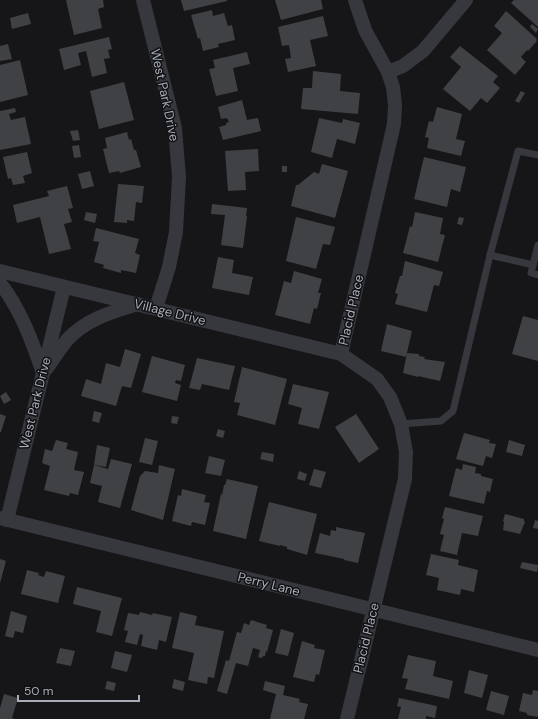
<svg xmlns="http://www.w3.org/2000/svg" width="538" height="719" font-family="'DM Sans',sans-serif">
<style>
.building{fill:#404145}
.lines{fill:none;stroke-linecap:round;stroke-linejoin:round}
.lane{stroke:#37383d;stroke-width:7}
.street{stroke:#37383d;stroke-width:14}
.labels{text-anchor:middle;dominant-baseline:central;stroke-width:3;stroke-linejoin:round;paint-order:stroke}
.street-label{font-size:13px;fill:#a8adb8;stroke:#111113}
</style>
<rect width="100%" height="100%" fill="#161618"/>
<!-- building -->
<g class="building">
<polygon points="66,0 103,0 104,7 98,9 102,28 74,35"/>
<polygon points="181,0 227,0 227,1 184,11"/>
<polygon points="275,0 321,0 323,9 281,20"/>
<polygon points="514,0 538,0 538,27 511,3"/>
<polygon points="212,10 213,16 224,13 228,26 232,25 235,40 218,44 219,47 203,51 200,38 198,39 191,15"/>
<polygon points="506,11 537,39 536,40 537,41 528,51 527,50 521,57 526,62 515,75 487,50 502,33 494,26"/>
<polygon points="28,13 31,24 12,29 10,18"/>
<polygon points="323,16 328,36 310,40 316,66 288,72 285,59 291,58 289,45 282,46 278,27"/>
<polygon points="532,24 538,29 536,33 530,27"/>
<polygon points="109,37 112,49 108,50 110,58 104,59 107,73 92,77 86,51 78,53 81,65 64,70 59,49"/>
<polygon points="8,44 12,59 0,61 0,46"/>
<polygon points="460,46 498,76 493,82 500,88 487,103 481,98 470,111 443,89 461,67 450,57"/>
<polygon points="247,52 250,64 233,68 238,91 216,96 209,69 215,68 213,60"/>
<polygon points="20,60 28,95 0,102 0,65"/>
<polygon points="313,71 341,74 340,91 360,93 358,114 301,109 303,88 312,88"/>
<polygon points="124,82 134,120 99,129 90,91"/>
<polygon points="521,91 525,93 519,103 515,101"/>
<polygon points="242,100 247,120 258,118 261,131 223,140 219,127 226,125 226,123 229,122 227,118 221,119 218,107"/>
<polygon points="437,107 462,114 456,139 465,141 461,156 427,148 429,138 425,137 429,121 433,122"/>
<polygon points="15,108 16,112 9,114 11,120 25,117 31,144 0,150 0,111"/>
<polygon points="319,118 342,123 343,119 360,123 355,144 337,139 332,158 311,152"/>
<polygon points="78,130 80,140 73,141 70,131"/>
<polygon points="127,132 129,140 131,139 134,150 136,150 141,167 120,173 119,171 109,173 103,149 107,148 105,138"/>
<polygon points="79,145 81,157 74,158 72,146"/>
<polygon points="258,149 259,171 245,172 246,190 228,191 225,151"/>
<polygon points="27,152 32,173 23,176 25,183 13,185 11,178 8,179 3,157"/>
<polygon points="424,157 466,167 460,192 451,189 447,207 414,199"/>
<polygon points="322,164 348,171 335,218 291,206 296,185 298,185 314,172 319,174"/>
<rect x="282" y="166" width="5" height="6"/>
<polygon points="90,171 94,186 82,189 78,174"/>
<polygon points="118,184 144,186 142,203 136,202 134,221 127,220 127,223 114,222"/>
<polygon points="67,186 73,208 68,209 72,222 64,224 71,249 49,254 40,217 17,223 13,205 49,196 47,191"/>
<polygon points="212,204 247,208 246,216 247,216 243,248 221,245 225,215 211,214"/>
<polygon points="86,212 97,214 95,223 84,220"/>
<polygon points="415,212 443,218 440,234 445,235 438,262 403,253 410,226 412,227"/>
<polygon points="296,217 335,227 330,245 323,244 316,269 286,261"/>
<polygon points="459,217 464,218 462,225 457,224"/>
<polygon points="96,228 139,239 135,253 140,255 136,273 121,270 121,273 103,268 104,265 94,262 99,242 93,241"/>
<polygon points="218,257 234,260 232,273 253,277 249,295 212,288"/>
<polygon points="405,261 443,272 439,286 434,285 427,312 395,304 398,294 395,293 400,276 402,276"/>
<polygon points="294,271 322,279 318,293 321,293 317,309 314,308 310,324 275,315 284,281 291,283"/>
<polygon points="523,316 538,320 538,361 512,354"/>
<polygon points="387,324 412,331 406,357 381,351"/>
<polygon points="125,349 141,354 131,388 122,386 116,406 81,396 86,379 101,384 106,363 120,367"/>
<polygon points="407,353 419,354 419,356 425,357 424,359 445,362 440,381 418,376 418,377 403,373"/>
<polygon points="152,356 185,365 181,381 176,380 175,383 181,385 177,401 142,392"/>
<polygon points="197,358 235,366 229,390 202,384 200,390 189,388"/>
<polygon points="242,367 287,379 275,425 237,415 240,403 234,402"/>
<polygon points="293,384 329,392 319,429 298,424 302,408 288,404"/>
<polygon points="6,392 11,400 4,404 0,396"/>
<polygon points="94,411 102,413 99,423 92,421"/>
<polygon points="0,414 6,416 1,432 0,432"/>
<polygon points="356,414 379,449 359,463 335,427"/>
<polygon points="172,416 179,417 177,424 171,423"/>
<polygon points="218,429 225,431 223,438 216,436"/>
<polygon points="464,433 490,440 489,443 496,444 492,458 486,456 483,466 456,459"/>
<polygon points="145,438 158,441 152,465 139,462"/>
<polygon points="56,440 68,443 66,449 78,452 74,470 84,472 78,495 70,493 69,496 44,490 50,466 42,463 45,449 52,451"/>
<polygon points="509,440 525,445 522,456 506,452"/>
<polygon points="97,445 110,448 106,467 94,465"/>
<polygon points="262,452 274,454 273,462 260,459"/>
<polygon points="209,456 225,460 221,476 205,473"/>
<polygon points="111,459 132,464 120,508 98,502 102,486 90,483 94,465 108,469"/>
<polygon points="463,464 476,467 475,473 481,474 481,476 493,479 490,492 487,491 484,504 449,496 456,468 462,470"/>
<polygon points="159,465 175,469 163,520 131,510 140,476 145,471 158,473"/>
<polygon points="314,469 326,472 321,488 309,485"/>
<polygon points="299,471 307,474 305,481 297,479"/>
<polygon points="227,479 258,486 246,539 213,531 221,494 222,495 224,485 225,485"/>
<polygon points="182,489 206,495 204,502 210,503 205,525 192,522 191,526 172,521 178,495 181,496"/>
<polygon points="269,502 317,514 307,555 287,549 287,547 280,545 280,546 259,541"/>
<polygon points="445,507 483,516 478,536 462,533 457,555 440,551 444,535 440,534 444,519 442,518"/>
<polygon points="505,514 524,519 524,521 525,522 520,534 503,530 504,522 503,521"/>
<polygon points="535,520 538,521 538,529 533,528"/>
<polygon points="336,527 365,533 358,563 344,560 344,559 315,553 320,533 330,536 331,530 336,531"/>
<polygon points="431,554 459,560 458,565 478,570 474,592 461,589 460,595 437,590 439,578 426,575"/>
<polygon points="0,559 6,561 0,583"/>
<polygon points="522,562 538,565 537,572 520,568"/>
<polygon points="27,570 39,573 38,575 44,577 46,571 65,576 58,603 21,594"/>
<polygon points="77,587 122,598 112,636 96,632 101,611 73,604"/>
<polygon points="11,611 27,616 23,633 15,631 13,638 5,636"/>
<polygon points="140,612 152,615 153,613 172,617 166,642 159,640 157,650 141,646 143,635 140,634 137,645 125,642 128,631 124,630 128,613 139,615"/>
<polygon points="180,612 197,616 195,625 224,631 214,678 208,677 207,684 188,680 194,653 172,648"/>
<polygon points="251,620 267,625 266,628 273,630 267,652 266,651 265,656 263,656 262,658 258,657 260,650 253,648 248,666 236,663 227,694 217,691 226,660 229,661 237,632 241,633 244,623 249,625"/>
<polygon points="281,629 294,633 288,656 275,653"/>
<polygon points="302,641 315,645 314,648 325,650 319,675 316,674 314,682 293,677"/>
<polygon points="60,648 75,651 71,666 56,663"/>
<polygon points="115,651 132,655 127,672 111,668"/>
<polygon points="408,655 436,661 433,676 453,681 449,699 405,689 408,679 402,678"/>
<polygon points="469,670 488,675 482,698 464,693"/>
<polygon points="174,679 185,682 183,691 172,688"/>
<polygon points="107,681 116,683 114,691 105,689"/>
<polygon points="265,681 285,686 283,695 300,699 299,702 308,704 304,719 270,719 276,694 263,690"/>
<polygon points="533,690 538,691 538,717 527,715 527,713 519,711 523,693 532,695"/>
<polygon points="491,691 509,696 504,715 486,710"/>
<polygon points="4,694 18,698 12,718 15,719 0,719 0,708"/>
<polygon points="399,698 437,706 435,718 426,716 426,719 398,719 401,707 397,706"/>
</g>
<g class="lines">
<!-- lane -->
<g class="lane">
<polyline points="538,245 531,273 538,275"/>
<polyline points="533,265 490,255 518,151 538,155"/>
<polyline points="401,424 441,421 453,411 490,255"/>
</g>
<!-- street -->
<g class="street">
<polyline points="143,0 175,128 179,177 176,232 169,267 156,308"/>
<polyline points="388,72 403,66 423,51 466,0"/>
<polyline points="0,271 341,354 377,379 390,397 401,424 406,452 405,479 347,719"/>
<path d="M0,283C21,310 32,341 43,373"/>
<polyline points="341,354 394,124 395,105 393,87 388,72 365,30 355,0"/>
<path d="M47,368C53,359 60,349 67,340C86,319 112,312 138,304"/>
<polyline points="0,518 538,650"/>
<polyline points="7,520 64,287"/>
</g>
</g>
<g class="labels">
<!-- street labels -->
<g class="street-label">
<text transform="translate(165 95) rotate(78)">West Park Drive</text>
<text transform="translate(351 310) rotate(-77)">Placid Place</text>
<text transform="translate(170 312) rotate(14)">Village Drive</text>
<text transform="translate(35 403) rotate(-76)">West Park Drive</text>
<text transform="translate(269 584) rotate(14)">Perry Lane</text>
<text transform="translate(366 638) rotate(-76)">Placid Place</text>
</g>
</g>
<!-- scale -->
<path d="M18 695v6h121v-6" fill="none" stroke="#a8adb8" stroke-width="2"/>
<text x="24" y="695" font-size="12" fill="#a8adb8" stroke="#111113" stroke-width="3" paint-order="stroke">50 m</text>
</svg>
